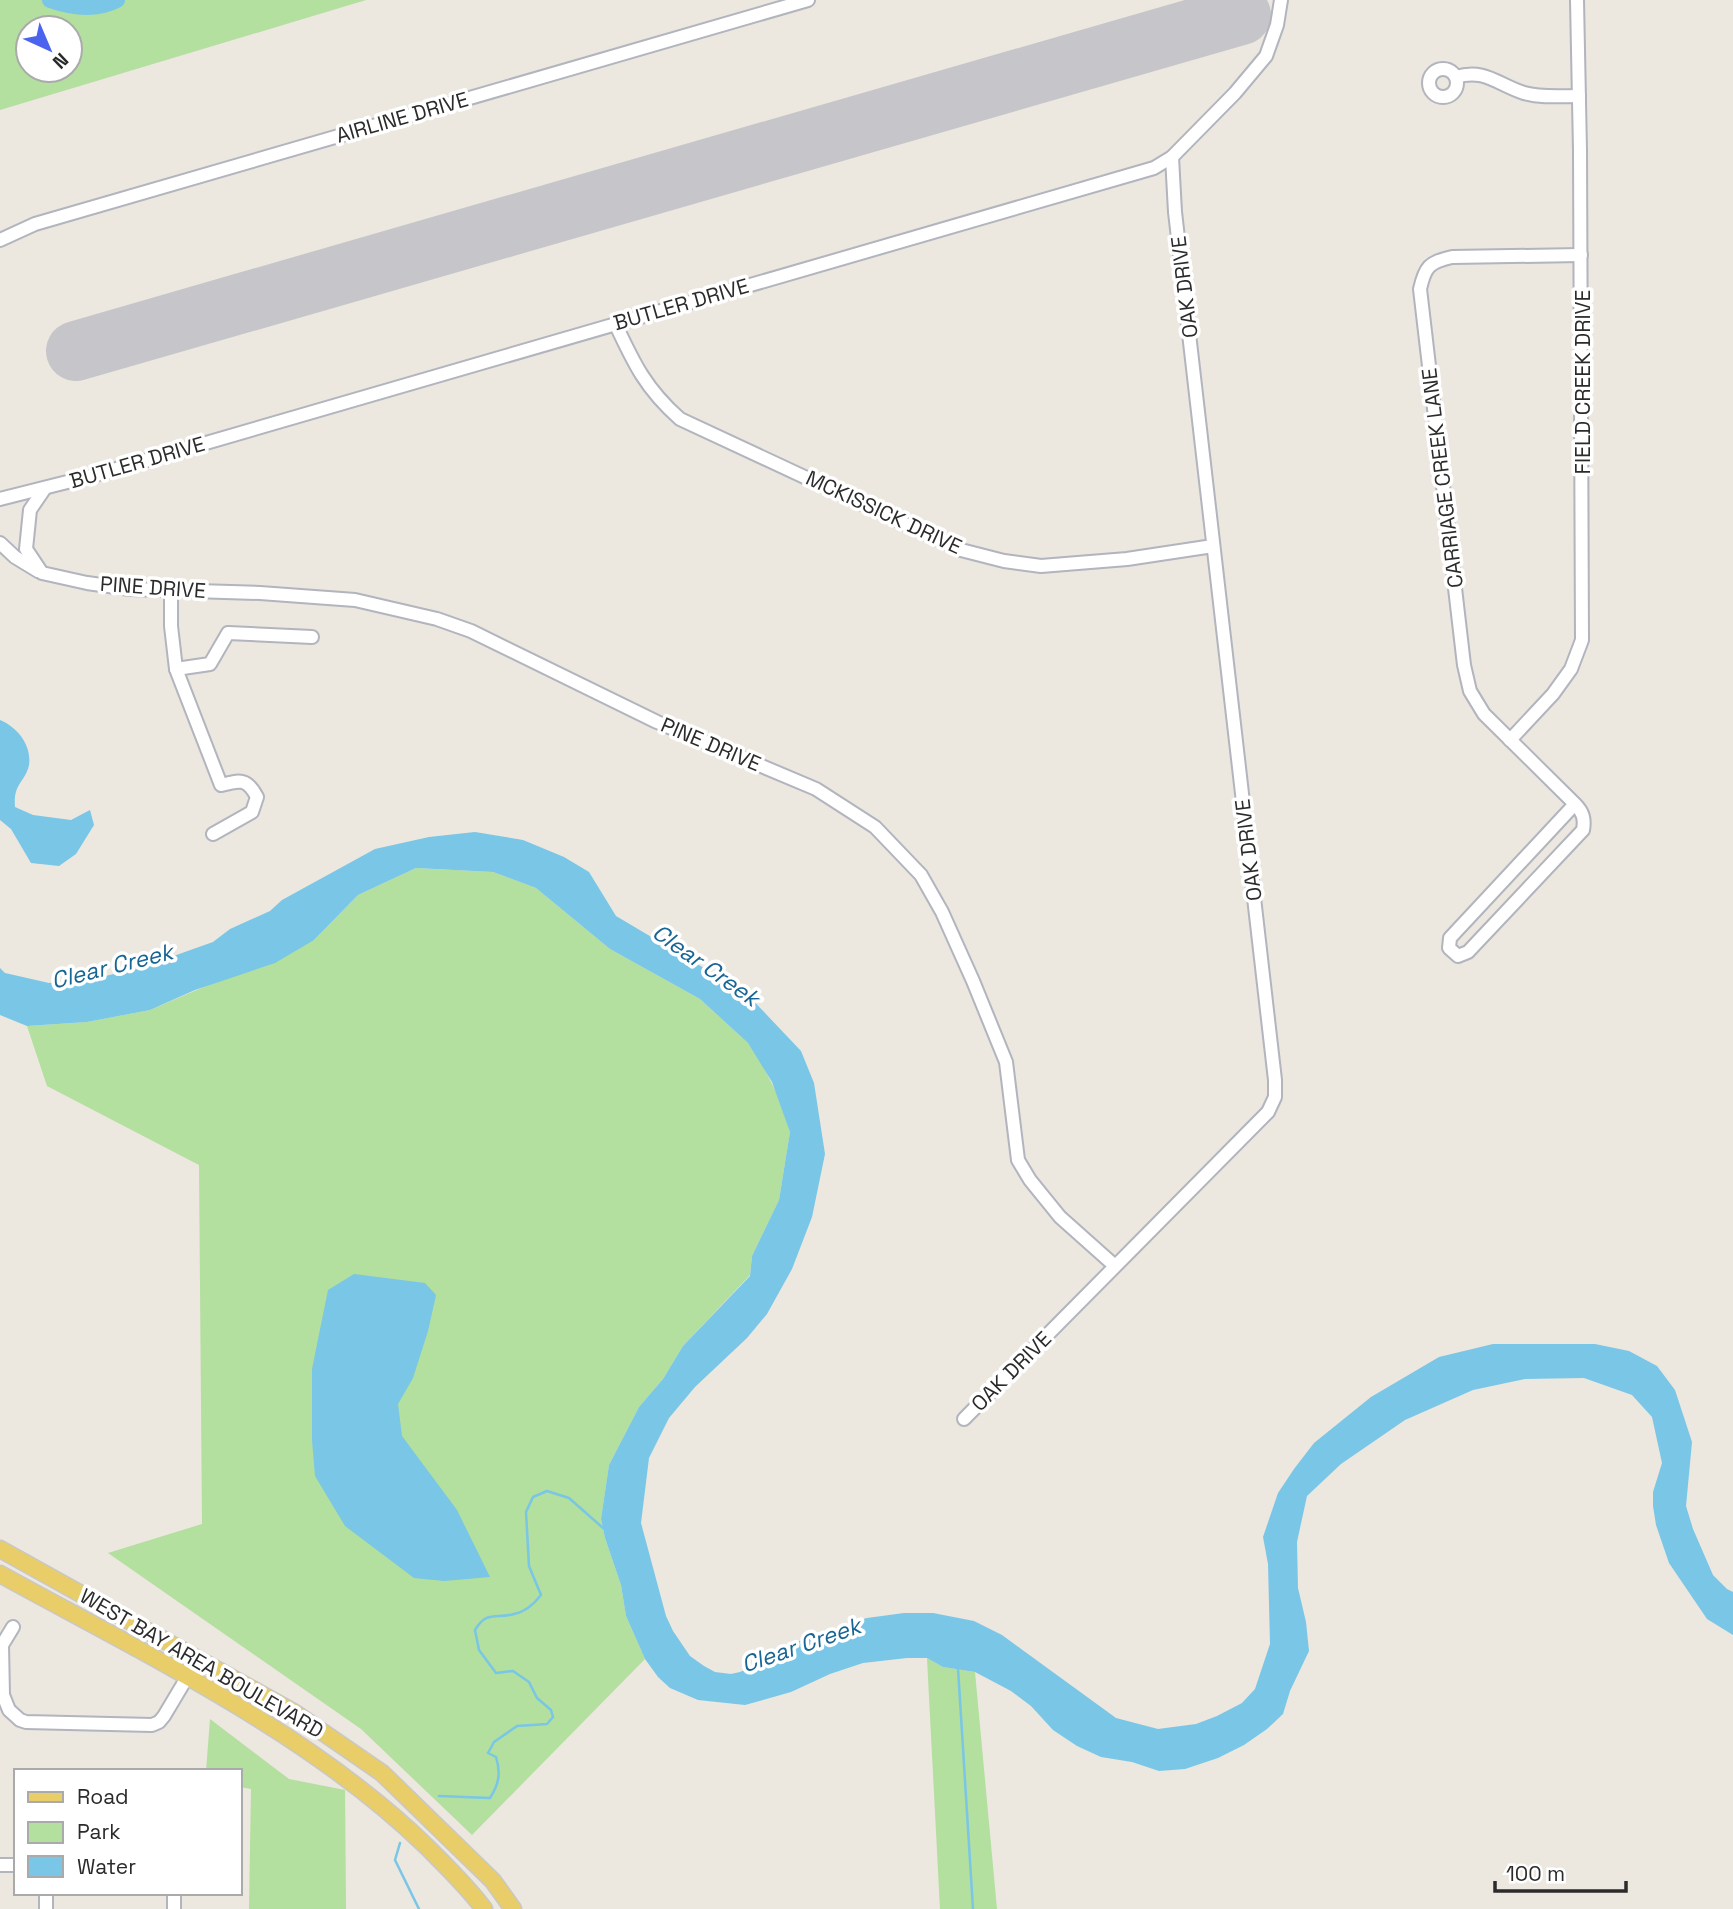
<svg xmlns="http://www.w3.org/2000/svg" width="1733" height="1909" font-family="'Space Grotesk',sans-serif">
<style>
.green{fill:#b3df9f;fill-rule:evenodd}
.water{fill:#79c6e7}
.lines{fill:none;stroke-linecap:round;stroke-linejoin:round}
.stream{stroke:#79c6e7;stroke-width:2.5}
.river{stroke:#79c6e7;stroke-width:16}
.runway{stroke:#c6c6ca;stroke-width:60}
.minor-casing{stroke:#b2b4be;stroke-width:16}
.major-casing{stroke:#c8c8c8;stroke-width:19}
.minor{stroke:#fff;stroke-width:12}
.major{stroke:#e8cd68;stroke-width:16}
.labels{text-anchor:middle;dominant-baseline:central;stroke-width:7;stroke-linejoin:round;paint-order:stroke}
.street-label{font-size:21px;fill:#2b2b2b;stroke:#fff}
.water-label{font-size:23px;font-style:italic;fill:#166594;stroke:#fff}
</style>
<rect width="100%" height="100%" fill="#ece7df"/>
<!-- green -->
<g class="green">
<path d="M0,0H366L0,110ZM70,28V70H28V28Z"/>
<polygon points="416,868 493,872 536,888 610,949 700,999 748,1043 758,1056 781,1102 790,1132 779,1200 752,1256 750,1275 683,1346 663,1379 639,1407 609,1465 601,1519 605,1538 621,1585 626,1616 645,1659 472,1835 361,1729 108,1553 202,1524 199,1165 47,1086 27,1026 87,1022 150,1010 314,940 358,895"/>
<polygon points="927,1658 943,1667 975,1672 997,1909 940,1909"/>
<polygon points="210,1719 289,1779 345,1790 346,1909 249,1909 251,1789 240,1787 240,1771 206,1771"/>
</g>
<!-- water -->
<g class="water">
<path d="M0,720C17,727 32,745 29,765C25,783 13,783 15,807L33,815L71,820L90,810L94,825L76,854L59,866L31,863L11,829L0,820Z"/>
<polygon points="475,832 523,840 564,857 589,872 616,916 746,993 801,1051 814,1083 825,1154 812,1217 792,1269 767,1314 747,1338 695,1387 669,1418 649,1458 641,1523 666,1616 673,1631 690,1656 704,1666 715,1672 731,1674 740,1672 757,1664 777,1649 850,1623 867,1618 904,1613 933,1613 974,1621 1002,1635 1116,1718 1158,1729 1196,1724 1217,1716 1242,1703 1255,1689 1270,1644 1268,1564 1263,1537 1278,1493 1294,1469 1314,1443 1371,1397 1439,1357 1493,1344 1595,1344 1629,1351 1657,1366 1675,1390 1692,1442 1686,1506 1693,1529 1713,1575 1727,1589 1733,1592 1733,1635 1707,1619 1669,1563 1656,1525 1653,1506 1653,1492 1662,1463 1652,1417 1632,1395 1584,1378 1525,1379 1473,1390 1405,1420 1341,1464 1307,1496 1297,1542 1298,1588 1306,1622 1309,1651 1290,1691 1283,1714 1267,1729 1244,1745 1218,1758 1185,1769 1159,1771 1132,1762 1101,1757 1077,1746 1053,1730 1031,1706 1011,1691 975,1672 943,1667 927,1658 907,1658 863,1663 830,1674 791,1692 745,1705 698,1700 670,1688 658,1677 645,1659 626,1616 621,1585 605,1538 601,1519 609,1465 639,1407 663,1379 683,1346 750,1276 752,1256 779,1200 790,1132 772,1082 748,1043 700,999 610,949 536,888 493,872 416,868 358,895 314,940 275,963 195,990 150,1010 87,1022 27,1026 0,1015 0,968 5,973 49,983 105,976 137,969 213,942 230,929 270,911 282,900 375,849 429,837"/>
<polygon points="354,1274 425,1283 436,1295 428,1331 413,1378 398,1404 402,1436 457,1510 490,1577 444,1581 414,1578 345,1526 315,1476 312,1440 312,1369 328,1290"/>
</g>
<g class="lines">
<!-- stream -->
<g class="stream">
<polyline points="958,1668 973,1909"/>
<path d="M439,1796L490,1798C499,1784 501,1773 496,1757L488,1753L494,1742L517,1726L547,1724L553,1717L551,1710L537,1698L529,1682L513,1671L496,1673L479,1650L475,1630C487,1610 496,1619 514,1614C526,1612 534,1604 541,1595L529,1566L526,1512L533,1497L547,1491L569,1498L603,1528"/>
<polyline points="400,1843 395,1860 419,1909"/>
</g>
<!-- river -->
<path class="river" d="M50,0C70,7 96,11 117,0"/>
<!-- runway -->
<polyline class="runway" points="76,351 1241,15"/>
<defs>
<g id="minor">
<circle cx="1443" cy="83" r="14"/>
<path d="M1456,77C1485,68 1498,85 1524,93C1541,98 1561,96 1579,96"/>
<polyline points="0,240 35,224 808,0"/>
<path d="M615,323C634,364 646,389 680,419L961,550L1004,561L1041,566L1127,559L1213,546"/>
<polyline points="45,488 30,510 26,549 42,573 87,583 130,589 260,593 355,600 437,619 471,631 657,722 816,789 875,827 921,875 942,912 973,981 1006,1062 1018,1160 1030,1180 1060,1217 1115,1266"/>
<polyline points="0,499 99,474 1154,168 1172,157 1235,93 1266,56 1277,25 1281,0"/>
<polyline points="0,543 15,557 38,571"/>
<path d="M171,590V626L176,669L221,785C240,780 247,778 257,797L252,812L213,834"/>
<polyline points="176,669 210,664 228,633 312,637"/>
<polyline points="1510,740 1553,694 1571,669 1582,640 1580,151 1577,0"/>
<path d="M1575,804L1450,938L1449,948L1458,956L1468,952L1583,830C1585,819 1583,812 1575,804L1484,714L1470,691L1464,665L1420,289C1425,267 1429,262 1452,257L1581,255"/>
<polyline points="964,1419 1268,1112 1275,1097 1275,1080 1175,212 1172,157"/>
<polyline points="13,1627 2,1645 3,1695 9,1710 20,1720 26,1722 152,1725 159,1722 164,1716 198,1659"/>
<polyline points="0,1865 16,1865"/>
<polyline points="46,1893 46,1909"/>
<polyline points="174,1893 174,1909"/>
</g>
<g id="major">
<polyline points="0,1549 295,1713 382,1773 493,1881 513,1909"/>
<path d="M0,1574C143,1653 309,1732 426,1846C446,1866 467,1886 484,1909"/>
</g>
</defs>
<!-- minor casing -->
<use href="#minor" class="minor-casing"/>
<!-- major casing -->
<use href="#major" class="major-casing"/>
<!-- minor -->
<use href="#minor" class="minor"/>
<!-- major -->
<use href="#major" class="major"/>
</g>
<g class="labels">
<!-- street labels -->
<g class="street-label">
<text transform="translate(402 117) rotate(-16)">AIRLINE DRIVE</text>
<text transform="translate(1184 287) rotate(-97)">OAK DRIVE</text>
<text transform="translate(681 304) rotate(-16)">BUTLER DRIVE</text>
<text transform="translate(1582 382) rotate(-90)">FIELD CREEK DRIVE</text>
<text transform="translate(137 462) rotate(-16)">BUTLER DRIVE</text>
<text transform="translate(1442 478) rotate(-97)">CARRIAGE CREEK LANE</text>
<text transform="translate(884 512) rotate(25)">MCKISSICK DRIVE</text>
<text transform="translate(153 587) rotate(4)">PINE DRIVE</text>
<text transform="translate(711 744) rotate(23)">PINE DRIVE</text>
<text transform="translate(1248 850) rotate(-97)">OAK DRIVE</text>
<text transform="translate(1011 1371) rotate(-45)">OAK DRIVE</text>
<text transform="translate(202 1663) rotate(30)">WEST BAY AREA BOULEVARD</text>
</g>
<!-- water labels -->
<g class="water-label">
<text transform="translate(706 965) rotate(35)">Clear Creek</text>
<text transform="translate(112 966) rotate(-14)">Clear Creek</text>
<text transform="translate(801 1645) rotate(-19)">Clear Creek</text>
</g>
</g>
<!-- legend -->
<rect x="14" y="1769" width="228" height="126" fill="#ffffff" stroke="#aaaaaa" stroke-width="2"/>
<rect x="28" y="1792" width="35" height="10" fill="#e8cd68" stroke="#aaaaaa" stroke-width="2"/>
<text x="77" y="1804" font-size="21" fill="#2b2b2b">Road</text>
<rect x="28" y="1822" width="35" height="21" fill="#b3df9f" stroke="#aaaaaa" stroke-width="2"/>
<text x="77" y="1839" font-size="21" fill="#2b2b2b">Park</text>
<rect x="28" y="1856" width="35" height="21" fill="#79c6e7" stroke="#aaaaaa" stroke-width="2"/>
<text x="77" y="1874" font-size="21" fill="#2b2b2b">Water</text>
<!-- north arrow -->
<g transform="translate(49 49) rotate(136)"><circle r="33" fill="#ffffff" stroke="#aaaaaa" stroke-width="2"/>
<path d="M0-5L12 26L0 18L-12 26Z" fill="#4a64ee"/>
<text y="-10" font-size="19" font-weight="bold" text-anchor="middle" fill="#2b2b2b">N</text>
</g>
<!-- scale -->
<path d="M1495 1881v10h131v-10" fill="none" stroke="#2b2b2b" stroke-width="3.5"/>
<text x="1506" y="1881" font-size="21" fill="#2b2b2b" stroke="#ffffff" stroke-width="5" paint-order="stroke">100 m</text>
</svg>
